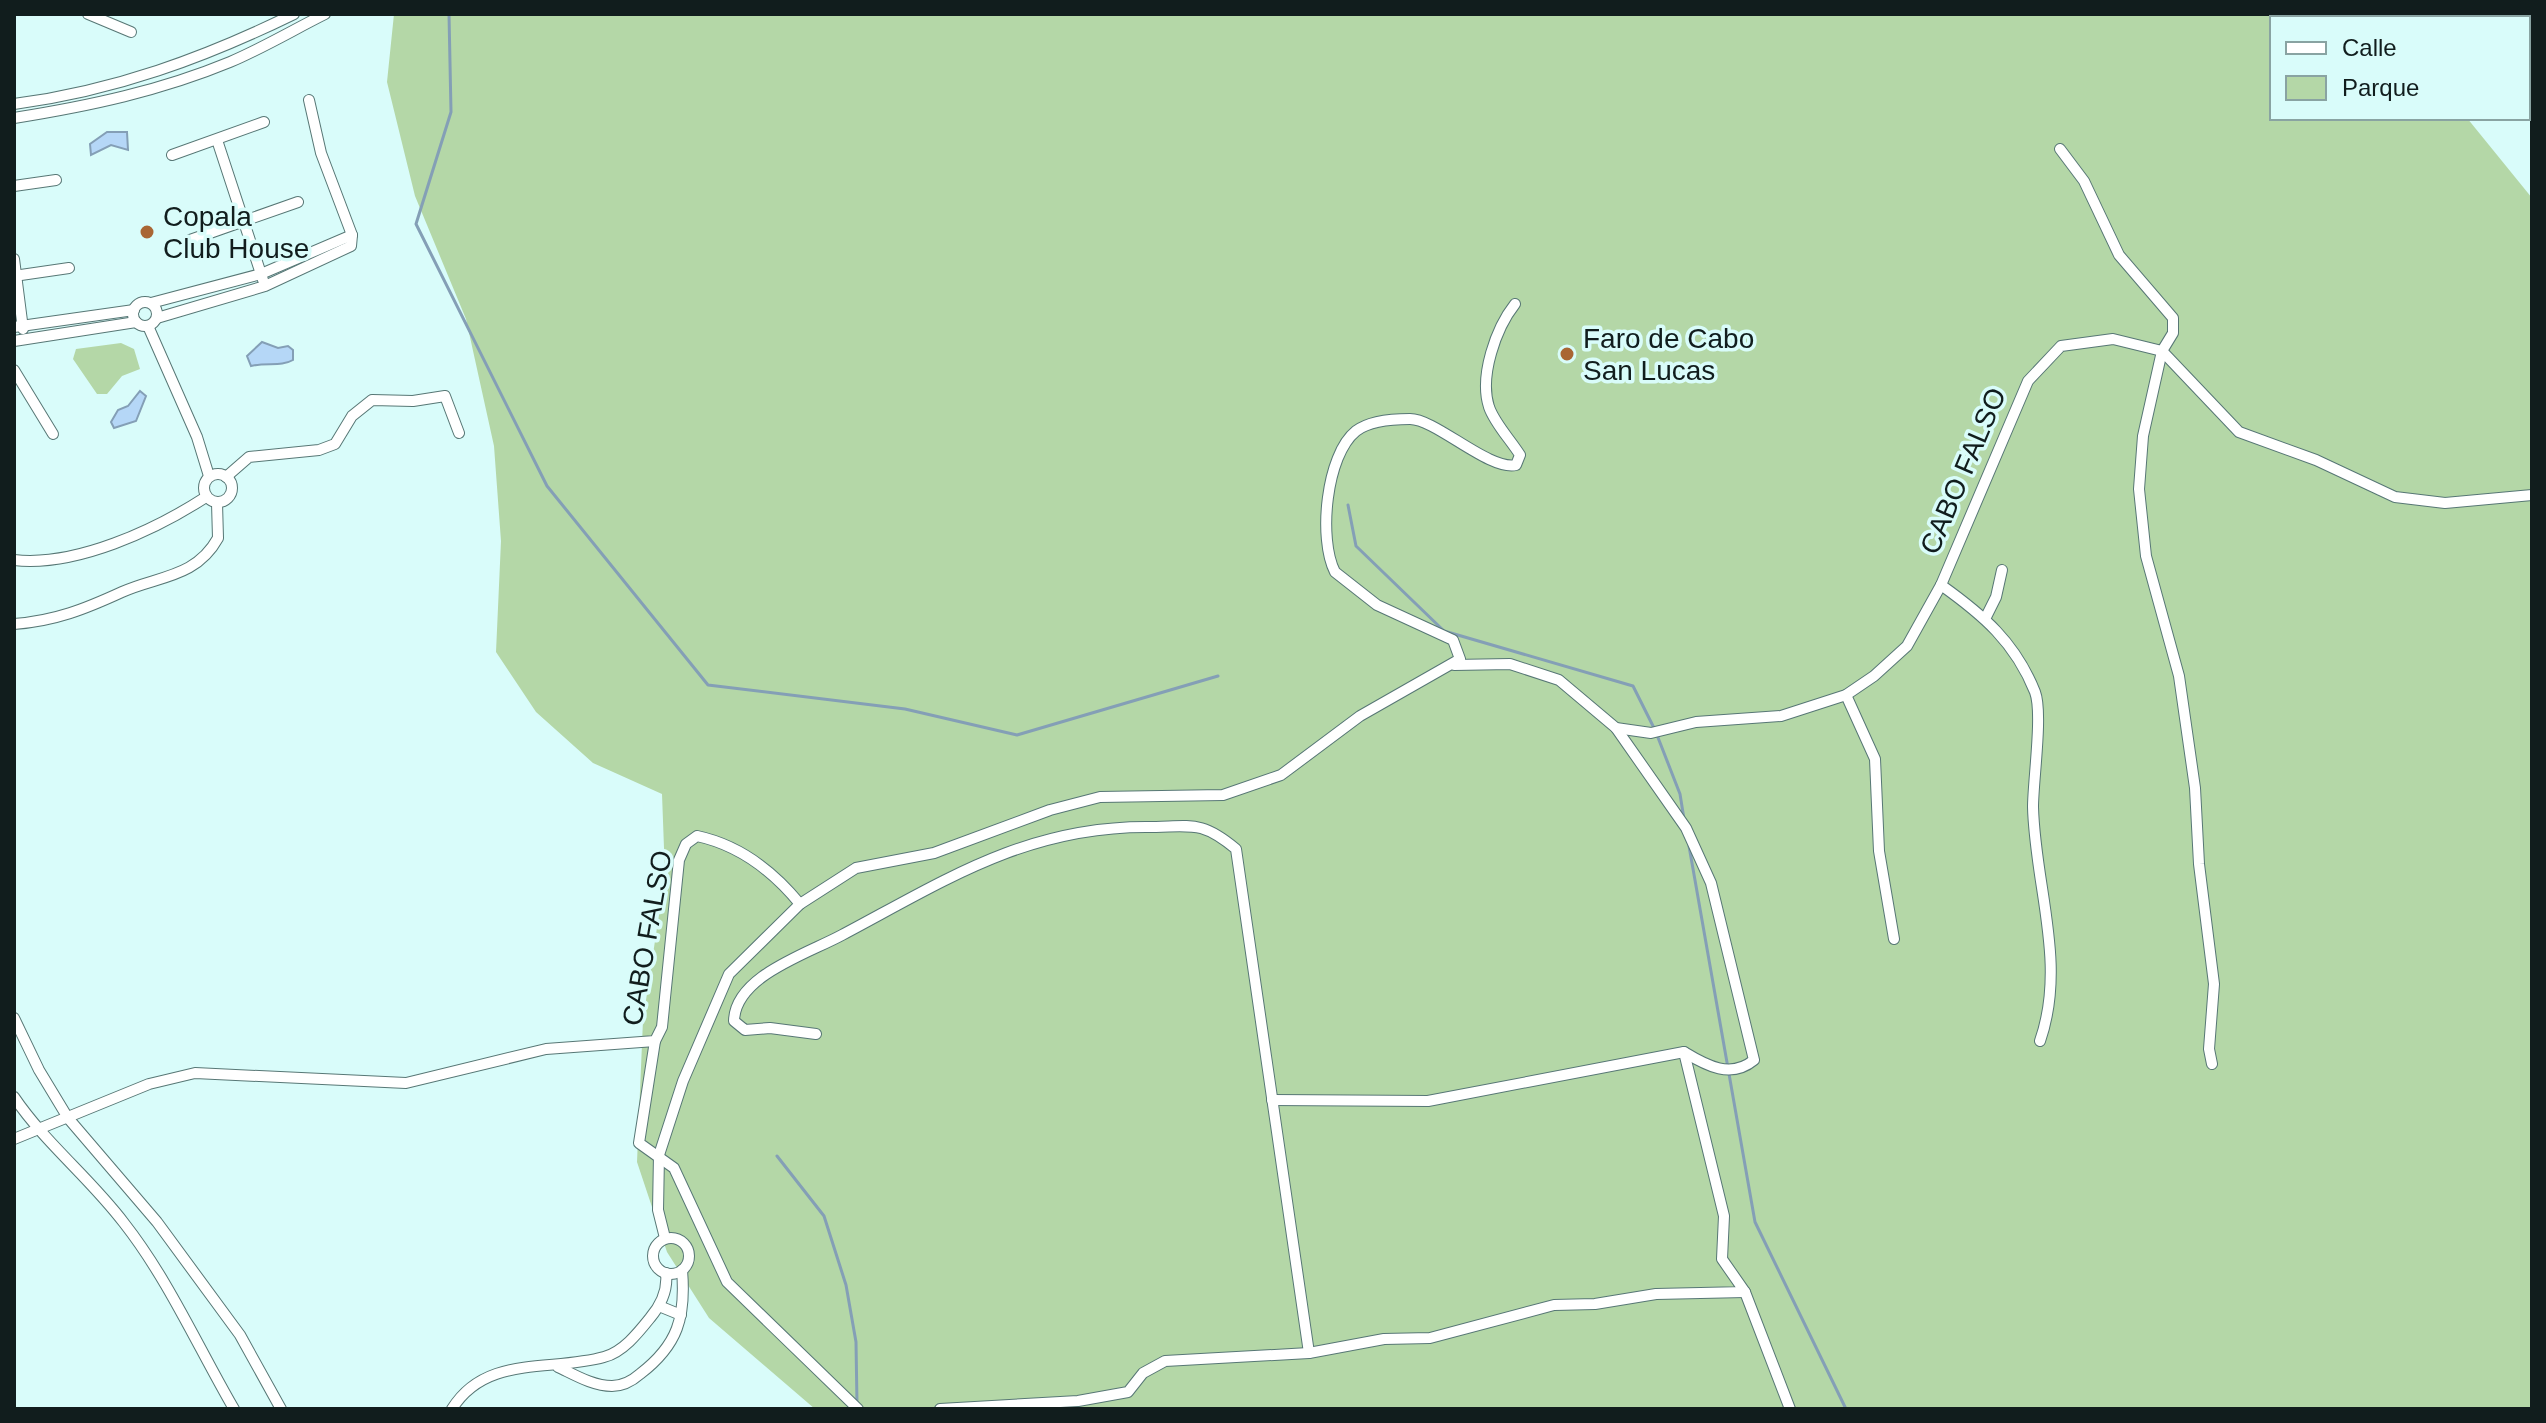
<svg xmlns="http://www.w3.org/2000/svg" width="2546" height="1423" font-family="Arial,sans-serif">
<style>
.green{fill:#b4d7a7}
.water{fill:#b5d7f7;stroke:#849fb6;stroke-width:2}
.lines{fill:none;stroke-linecap:round;stroke-linejoin:round}
.stream{stroke:#849fb6;stroke-width:3}
.street-casing{stroke:#577775;stroke-width:12}
.street{stroke:#fff;stroke-width:10}
.poi-dot{fill:#a96634;stroke:#d9fcfa;stroke-width:3}
.labels{text-anchor:middle;dominant-baseline:central;stroke-width:7;stroke-linejoin:round;paint-order:stroke}
.poi-label{font-size:28px;fill:#111d1d;stroke:#d9fcfa;text-anchor:start}
.street-label{font-size:28px;fill:#111d1d;stroke:#d9fcfa}
</style>
<rect width="100%" height="100%" fill="#d9fcfa"/>
<!-- green -->
<g class="green">
<polygon points="394,14 2379,14 2382,18 2272,18 2272,118 2467,118 2532,198 2532,1409 815,1409 709,1318 667,1252 637,1162 643,1020 665,875 662,794 593,763 536,712 496,652 501,541 494,446 466,319 415,196 387,82"/>
<polygon points="121,343 134,349 140,369 122,376 107,394 97,394 73,359 76,349"/>
</g>
<!-- water -->
<g class="water">
<polygon points="2444,14 2532,14 2532,122 2528,116 2528,18 2446,18"/>
<polygon points="107,132 127,132 128,150 111,145 91,155 90,144"/>
<path d="M262,342L278,348L288,346L293,350V360C281,367 267,362 251,366L247,356Z"/>
<polygon points="140,391 146,396 136,421 114,428 111,422 118,410 128,406"/>
</g>
<g class="lines">
<!-- stream -->
<g class="stream">
<polyline points="449,14 451,112 416,224 547,486 708,685 905,709 1017,735 1218,676"/>
<polyline points="1348,505 1356,546 1444,631 1633,686 1654,728"/>
<polyline points="1657,735 1680,794 1684,819"/>
<polyline points="1689,846 1755,1222 1846,1409"/>
<polyline points="777,1156 824,1216 846,1285 856,1342 857,1404"/>
</g>
<defs>
<g id="street">
<polyline points="88,14 131,32"/>
<path d="M14,104C114,91 204,58 294,14"/>
<path d="M14,118C89,106 160,91 230,62C263,48 293,30 325,14"/>
<polyline points="217,140 263,280"/>
<polyline points="2060,149 2084,181 2119,255 2173,318 2173,333 2162,351 2143,436 2139,489 2146,556 2179,676 2195,788 2199,864 2214,984 2209,1049 2212,1064"/>
<polyline points="172,155 264,122"/>
<polyline points="14,186 56,180"/>
<polyline points="190,240 298,202"/>
<polyline points="14,259 23,329"/>
<polyline points="14,276 69,268"/>
<circle cx="145" cy="314" r="12"/>
<polyline points="151,303 261,274 352,235"/>
<polyline points="157,318 265,286 351,246 352,235 321,153 309,100"/>
<polyline points="148,326 197,437 209,476"/>
<polyline points="14,327 134,310"/>
<polyline points="14,341 136,322"/>
<polyline points="14,370 53,434"/>
<circle cx="218" cy="488" r="14"/>
<polyline points="226,477 249,457 319,450 335,444 352,416 372,400 413,401 445,396 459,433"/>
<path d="M14,560C76,567 155,530 206,497"/>
<path d="M1941,585C1983,615 2015,642 2035,692C2043,713 2033,781 2033,807C2035,887 2067,963 2040,1041"/>
<polyline points="1986,617 1996,597 2002,570"/>
<path d="M14,624C55,621 85,609 122,592C157,576 196,578 218,538L217,503"/>
<polyline points="1454,665 1510,664 1559,680 1616,728 1651,733 1696,722 1781,716 1846,695 1874,676 1907,646 1941,585 2028,381 2061,346 2113,339 2162,351 2239,432 2316,460 2395,497 2445,503 2532,495"/>
<polyline points="1846,695 1875,759 1879,851 1894,939"/>
<polyline points="14,1018 39,1070 68,1118 157,1222 240,1335 281,1409"/>
<path d="M816,1034L770,1028L745,1030L734,1021C735,976 807,954 842,935C944,881 1025,827 1146,827C1191,827 1200,819 1236,849L1309,1353"/>
<polyline points="655,1041 639,1143 674,1168 727,1282 858,1409"/>
<path d="M14,1097C46,1144 90,1178 124,1223C168,1279 198,1347 234,1409"/>
<path d="M1272,1100L1428,1101L1684,1052C1707,1066 1731,1079 1754,1060L1711,883L1686,828L1616,728"/>
<path d="M14,1139L149,1084L195,1073L406,1083L546,1049L655,1041L662,1027L679,860L686,844L697,836C739,845 773,871 800,904"/>
<path d="M665,1238L658,1210L659,1155L683,1081L729,974L800,904L856,868L934,853L1050,810L1100,797L1223,795L1281,775L1360,716L1460,659L1453,640L1377,605L1335,572C1318,539 1326,455 1356,431C1369,421 1394,419 1410,419C1436,419 1489,471 1516,465L1520,455C1510,439 1495,424 1489,407C1479,376 1496,328 1515,304"/>
<circle cx="671" cy="1256" r="18"/>
<polyline points="1745,1292 1790,1409"/>
<polyline points="659,1306 681,1315"/>
<path d="M558,1367C575,1375 593,1386 612,1386C623,1386 632,1381 640,1374C678,1345 686,1317 682,1270"/>
<path d="M452,1409C486,1354 552,1372 604,1357C623,1352 638,1333 650,1318C661,1305 668,1290 666,1273"/>
<polyline points="940,1409 1078,1401 1128,1392 1143,1373 1165,1361 1309,1353 1384,1339 1430,1338 1554,1305 1595,1304 1656,1294 1745,1292 1722,1259 1724,1216 1684,1052"/>
</g>
</defs>
<!-- street casing -->
<use href="#street" class="street-casing"/>
<!-- street -->
<use href="#street" class="street"/>
</g>
<!-- markers -->
<g class="poi-dot">
<circle cx="147" cy="232" r="8"/>
<circle cx="1567" cy="354" r="8"/>
</g>
<g class="labels">
<!-- poi labels -->
<g class="poi-label">
<text x="163" y="216">Copala<tspan x="163" dy="32">Club House</tspan></text>
<text x="1583" y="338">Faro de Cabo<tspan x="1583" dy="32">San Lucas</tspan></text>
</g>
<!-- street labels -->
<g class="street-label">
<text transform="translate(1963 471) rotate(-67)">CABO FALSO</text>
<text transform="translate(647 938) rotate(-80)">CABO FALSO</text>
</g>
</g>
<!-- border -->
<rect width="2546" height="1423" fill="none" stroke="#111d1d" stroke-width="32"/>
<!-- legend -->
<rect x="2270" y="16" width="260" height="104" fill="#d9fcfa" stroke="#89a3a2" stroke-width="2"/>
<rect x="2286" y="42" width="40" height="12" fill="#ffffff" stroke="#89a3a2" stroke-width="2"/>
<text x="2342" y="56" font-size="24" fill="#111d1d">Calle</text>
<rect x="2286" y="76" width="40" height="24" fill="#b4d7a7" stroke="#89a3a2" stroke-width="2"/>
<text x="2342" y="96" font-size="24" fill="#111d1d">Parque</text>
</svg>
